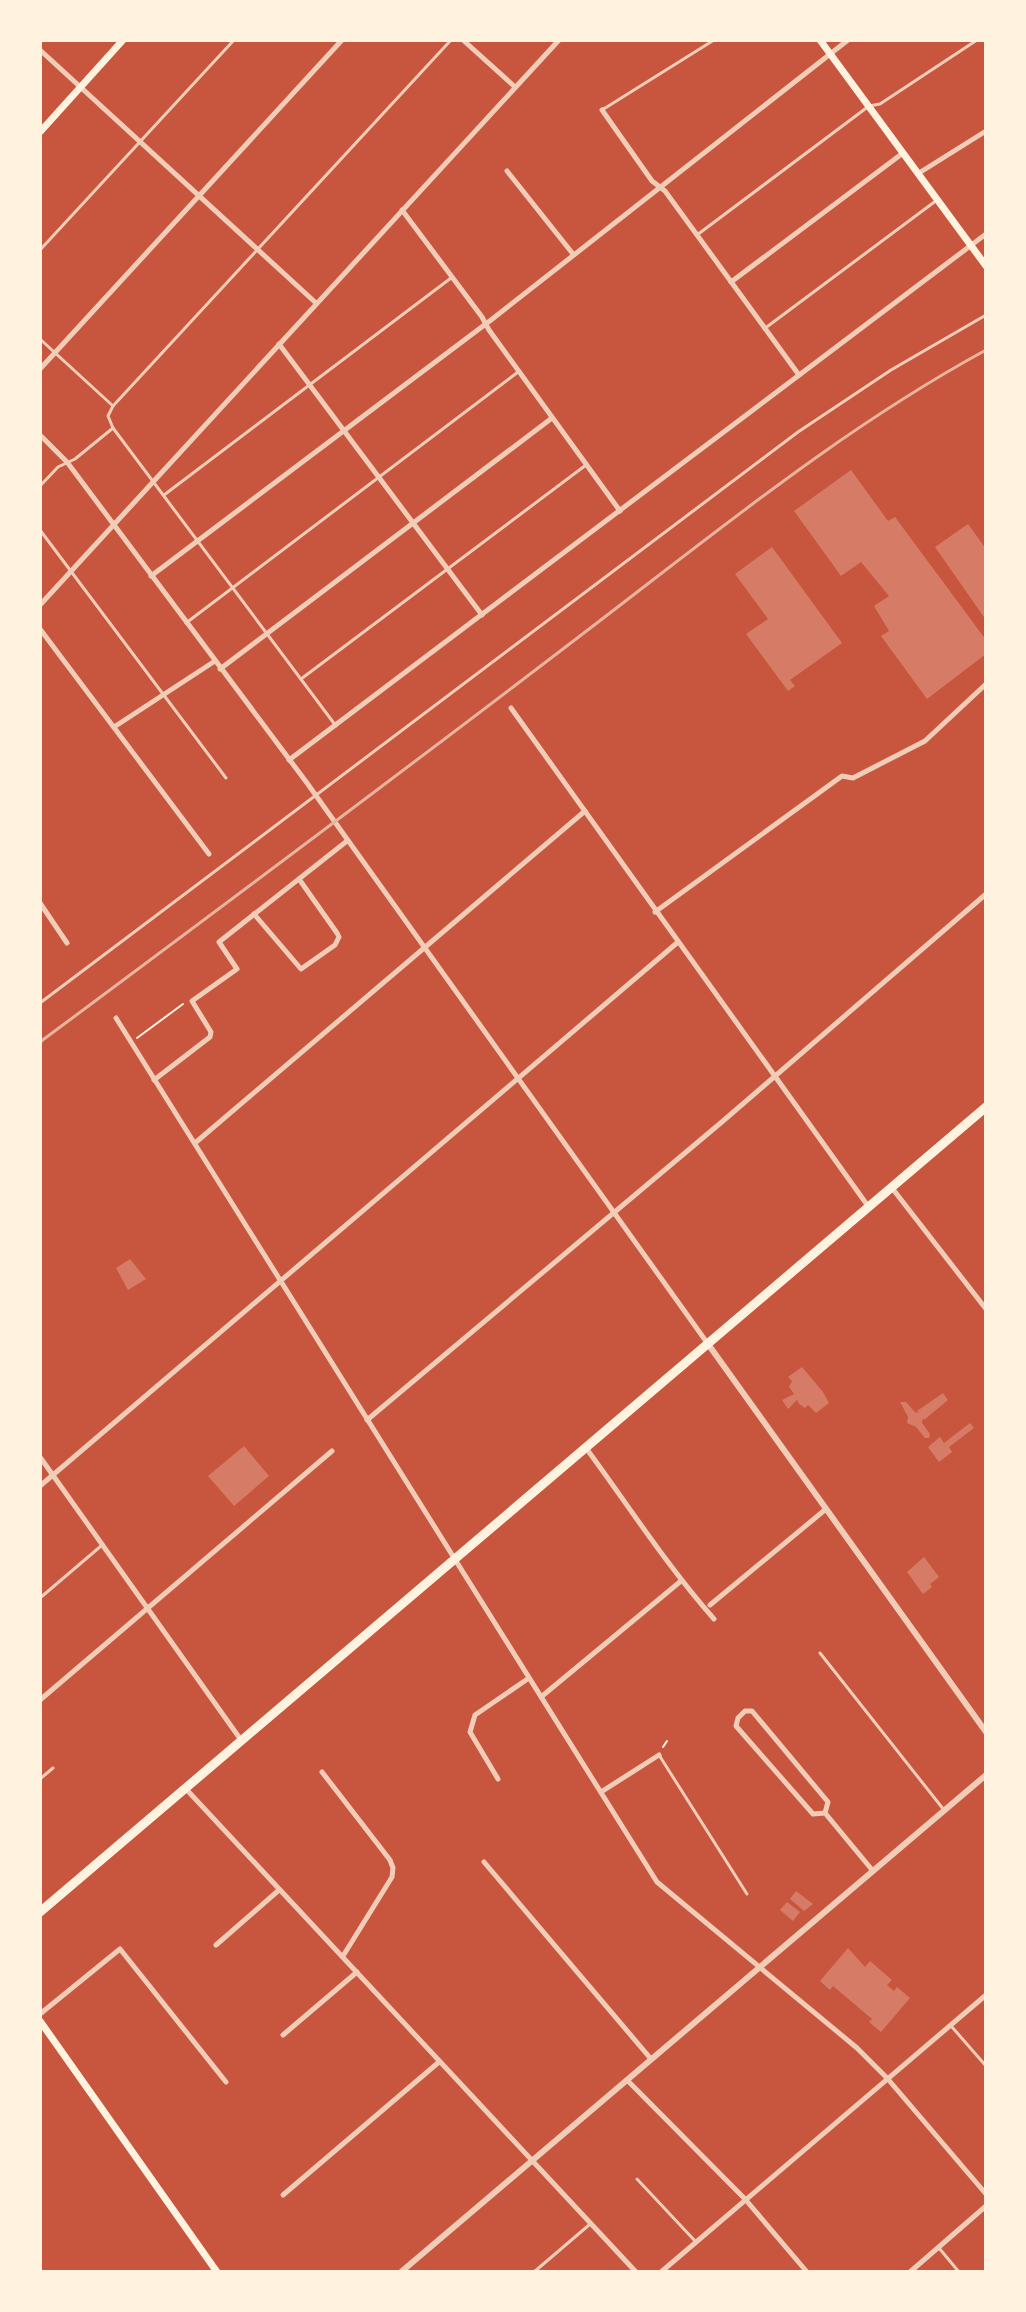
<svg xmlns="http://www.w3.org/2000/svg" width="1026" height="2312" font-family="'Fira Sans',sans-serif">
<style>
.building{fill:#d67c66}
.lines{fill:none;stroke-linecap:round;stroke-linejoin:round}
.path{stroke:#fff3e0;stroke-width:2}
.service{stroke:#f1ccb7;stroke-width:3}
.minor{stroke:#f1ccb7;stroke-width:5}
.tertiary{stroke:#f1ccb7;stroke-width:6}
.secondary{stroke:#fff3e0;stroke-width:7}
.trunk{stroke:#fff3e0;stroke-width:9}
.rail{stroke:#e9b49f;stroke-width:3}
</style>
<rect width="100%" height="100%" fill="#c8553d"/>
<!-- building -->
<g class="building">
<polygon points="851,470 888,521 895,517 986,640 986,654 927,699 881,636 889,631 874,606 889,596 861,562 841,576 794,511"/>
<polygon points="968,524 986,549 986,620 935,547"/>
<polygon points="772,547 842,643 790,680 795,686 788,691 746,634 768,619 735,574"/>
<polygon points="130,1259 146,1279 128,1290 116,1268"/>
<polygon points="802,1367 823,1392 829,1403 816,1413 808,1405 805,1408 799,1404 797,1400 788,1409 782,1400 794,1394 789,1387 792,1381 788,1377"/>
<polygon points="943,1393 948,1400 924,1420 923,1418 922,1423 930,1434 929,1438 925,1438 916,1427 907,1423 908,1417 900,1402 906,1402 915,1412 919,1413 917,1411"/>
<polygon points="970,1423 974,1428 949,1447 952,1452 939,1462 928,1447 940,1437 944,1443"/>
<polygon points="244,1446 269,1476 234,1506 208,1476"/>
<polygon points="924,1557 939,1577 930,1584 932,1587 923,1594 907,1572"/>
<polygon points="796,1891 813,1904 804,1911 790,1899"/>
<polygon points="787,1902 800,1912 793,1921 780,1910"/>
<polygon points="848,1948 865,1967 870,1961 892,1980 887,1985 894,1991 897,1987 910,1998 881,2032 869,2022 872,2019 833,1986 830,1990 820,1981"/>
</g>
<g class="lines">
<!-- path -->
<g class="path">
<polyline points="137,1038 183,1004"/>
<polyline points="663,1747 667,1741"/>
</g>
<!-- service -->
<g class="service">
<polyline points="602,110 714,40"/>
<polyline points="697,235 869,106 880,104 977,40"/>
<polyline points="40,250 234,40"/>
<polyline points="764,329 937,200"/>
<polyline points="40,339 113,406 108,416 113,428 336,726"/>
<polyline points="113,406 451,40"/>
<polyline points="40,486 58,467 75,459 113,428"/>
<polyline points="164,495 451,278"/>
<polyline points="40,530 226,778"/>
<polyline points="186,623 518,372"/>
<polyline points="301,679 586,465"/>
<polyline points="40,1003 798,432 891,370 986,315"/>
<polyline points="40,1598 101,1546"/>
<polyline points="820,1653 944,1810"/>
<polyline points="659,1755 747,1894"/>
<polyline points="40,1779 53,1768"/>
<polyline points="952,2027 986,2066"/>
<polyline points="637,2179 696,2242"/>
<polyline points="939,2248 959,2272"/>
<polyline points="534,2272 589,2225"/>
</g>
<!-- minor -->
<g class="minor">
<polyline points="463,40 515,87"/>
<polyline points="40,50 316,303"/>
<polyline points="602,110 652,181 665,191 799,375"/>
<polyline points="507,171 573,254"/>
<polyline points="919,173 986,131"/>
<polyline points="402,210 482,317 489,330 620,511"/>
<polyline points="731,282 903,153"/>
<polyline points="279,344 482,615"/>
<polyline points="40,369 342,40"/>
<polyline points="40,435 67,462 307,783 708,1344"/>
<polyline points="151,576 491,320 848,40"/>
<polyline points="40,605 559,40"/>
<polyline points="40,629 209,854"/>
<polyline points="220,669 552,418"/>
<polyline points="511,708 868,1206"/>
<polyline points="114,727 215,661"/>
<polyline points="289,760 986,234"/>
<polyline points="40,903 67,943"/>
<polyline points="655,912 842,776 853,778 925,741 986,684"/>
<polyline points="254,914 301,969 335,945 339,937 337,933 299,879"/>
<polyline points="116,1018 657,1882 857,2048 887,2078 986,2194"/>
<polyline points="154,1080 210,1037 211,1032 192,1001 237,969 219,942 347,841"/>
<polyline points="195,1143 585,811"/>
<polyline points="892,1188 986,1309"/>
<polyline points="367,1420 723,1121 986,894"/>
<path d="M586,1448C628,1505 667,1566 714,1619"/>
<polyline points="40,1457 241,1740"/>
<polyline points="40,1486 678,942"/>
<polyline points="710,1605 826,1509"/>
<polyline points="541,1697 681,1581"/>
<polyline points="40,1700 332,1451"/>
<polyline points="322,1772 390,1860 393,1868 392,1877 343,1956"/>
<polyline points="498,1779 470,1732 475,1715 529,1678"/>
<polyline points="186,1789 636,2272"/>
<polyline points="601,1792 659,1755"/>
<polyline points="825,1813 813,1814 736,1726 738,1718 745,1711 752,1711 828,1802 825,1813 873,1871"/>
<polyline points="484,1862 651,2059"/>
<polyline points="216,1945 279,1890"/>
<polyline points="40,2014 120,1949 226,2082"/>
<polyline points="283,2035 357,1972"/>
<polyline points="627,2080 745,2199 807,2272"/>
<polyline points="283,2195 439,2062"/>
<polyline points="661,2272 986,1995"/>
<polyline points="910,2272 986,2206"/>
</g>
<!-- tertiary -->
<g class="tertiary">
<polyline points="708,1344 986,1732"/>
<polyline points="401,2272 986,1775"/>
</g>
<!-- secondary -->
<g class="secondary">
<polyline points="820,40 986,266"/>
<polyline points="40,132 123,40"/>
<polyline points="40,2021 217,2272"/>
</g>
<!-- trunk -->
<polyline class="trunk" points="40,1912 986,1107"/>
<!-- rail -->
<path class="rail" d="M40,1042C219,909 398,775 576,639C709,538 839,430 986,350"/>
</g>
<!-- border -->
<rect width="1026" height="2312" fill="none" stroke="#fff3e0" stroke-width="84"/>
</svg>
